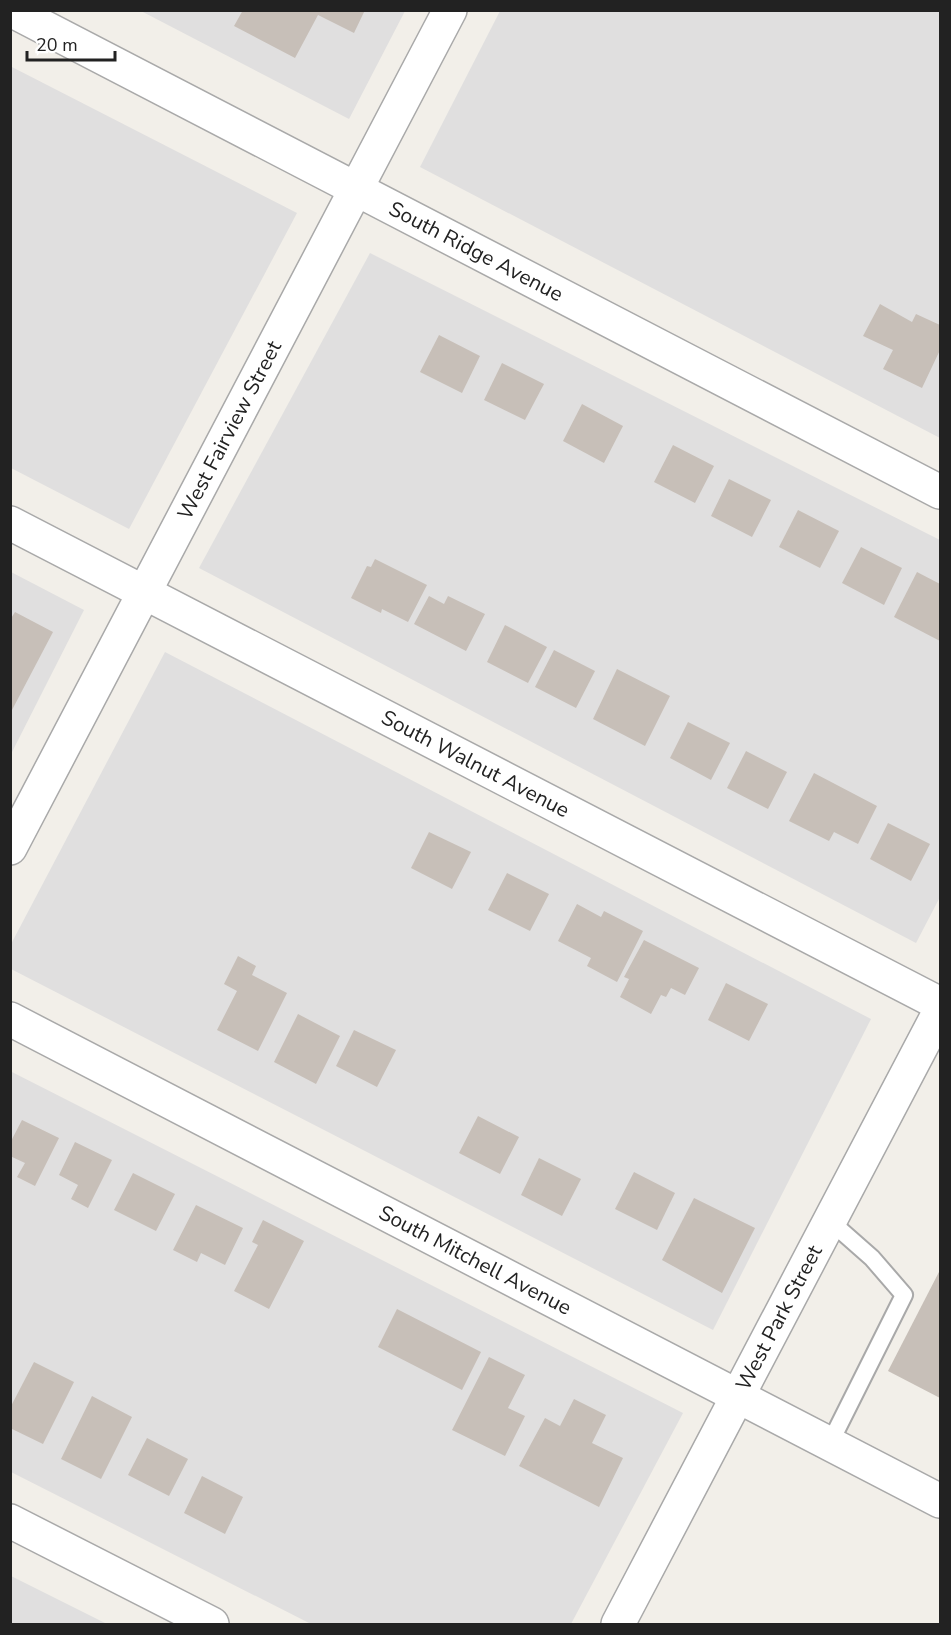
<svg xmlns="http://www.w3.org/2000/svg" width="951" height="1635" font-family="'Nunito Sans',sans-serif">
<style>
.residential{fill:#e0dfdf}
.building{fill:#c7bfb8}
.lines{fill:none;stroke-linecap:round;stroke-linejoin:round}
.lane-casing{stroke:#a9a9a9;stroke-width:20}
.street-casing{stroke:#a9a9a9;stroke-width:36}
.lane{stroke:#fff;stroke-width:16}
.street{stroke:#fff;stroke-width:33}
.labels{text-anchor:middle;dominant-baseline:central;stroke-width:4.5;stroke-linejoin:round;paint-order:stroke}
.street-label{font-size:21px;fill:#222;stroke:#fff}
</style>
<rect width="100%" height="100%" fill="#f2efe9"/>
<!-- residential -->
<g class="residential">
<polygon points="141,11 405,11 349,119"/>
<polygon points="500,11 940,11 940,438 420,167"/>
<polygon points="10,66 297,213 129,529 11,468"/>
<polygon points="370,253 940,540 940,897 916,943 199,568"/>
<polygon points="11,572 84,610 11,754"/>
<polygon points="165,652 871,1019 713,1330 11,969 10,946"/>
<polygon points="10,1071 683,1413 571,1624 311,1624 11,1472"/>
<polygon points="11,1576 107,1624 11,1624"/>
</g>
<!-- building -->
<g class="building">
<polygon points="243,10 365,10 354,33 318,15 295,58 234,26"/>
<polygon points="880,304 912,322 916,314 940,325 940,350 922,388 883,369 893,350 863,336"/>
<polygon points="439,335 480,356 462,393 420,372"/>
<polygon points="502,363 544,384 525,420 484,400"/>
<polygon points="582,404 623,426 604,463 563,441"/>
<polygon points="673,445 714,466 695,503 654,482"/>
<polygon points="729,479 771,500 752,537 711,516"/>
<polygon points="798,510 839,531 820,568 779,547"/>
<polygon points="861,547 902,568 884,605 842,583"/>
<polygon points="375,559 427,585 408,622 382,609 381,613 351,598 367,566 371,567"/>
<polygon points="917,572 940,584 940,641 894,617"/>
<polygon points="429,596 444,604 448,596 485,614 466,651 414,624"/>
<polygon points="15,612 53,632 12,710 10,709 10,620"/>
<polygon points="505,625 547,647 528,683 487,662"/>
<polygon points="554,650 595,671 576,708 535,687"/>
<polygon points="617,669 670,696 645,746 593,719"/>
<polygon points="688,722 730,743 711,780 670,758"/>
<polygon points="746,751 787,772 768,809 727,788"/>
<polygon points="814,773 877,806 858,844 834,832 829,841 789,821"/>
<polygon points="888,823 930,844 911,881 870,859"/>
<polygon points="429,832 471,852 452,889 411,868"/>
<polygon points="507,873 549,894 530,931 488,910"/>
<polygon points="577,904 601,917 604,911 643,931 617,982 587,966 591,958 558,941"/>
<polygon points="644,940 699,968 685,995 671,988 666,997 661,995 651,1014 620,997 629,979 624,977"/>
<polygon points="238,956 256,966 252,975 287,993 258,1051 217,1030 237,991 224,984"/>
<polygon points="726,983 768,1004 749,1041 708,1020"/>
<polygon points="298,1014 340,1036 316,1084 274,1062"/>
<polygon points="354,1030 396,1050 377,1087 336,1066"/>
<polygon points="478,1116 519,1137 500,1174 459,1153"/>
<polygon points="22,1120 59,1138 35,1186 17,1177 25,1163 10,1156 10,1143"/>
<polygon points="75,1142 112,1160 88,1208 71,1199 78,1185 59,1175"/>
<polygon points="539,1158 581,1179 562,1216 521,1195"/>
<polygon points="634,1172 675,1193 657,1230 615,1209"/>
<polygon points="133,1173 175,1194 156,1231 114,1210"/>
<polygon points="694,1198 755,1228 722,1293 662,1260"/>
<polygon points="196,1205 243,1228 225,1265 201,1253 197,1262 173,1250"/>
<polygon points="263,1220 304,1241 269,1309 234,1291 258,1245 252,1242"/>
<polygon points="940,1270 940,1398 888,1371"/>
<polygon points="397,1309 481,1352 462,1390 378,1347"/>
<polygon points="489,1357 525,1375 508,1408 525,1416 505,1456 452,1430"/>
<polygon points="34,1362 74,1382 43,1444 10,1428 10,1408"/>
<polygon points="92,1396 132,1417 101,1479 61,1459"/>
<polygon points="574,1399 606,1415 592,1443 623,1458 599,1507 519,1466 545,1418 560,1426"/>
<polygon points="147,1438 188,1459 169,1496 128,1475"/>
<polygon points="202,1476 243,1497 225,1534 184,1513"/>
</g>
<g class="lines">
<defs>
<polyline id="lane" points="830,1443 904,1295 872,1258 830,1221"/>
<g id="street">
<path id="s1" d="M11,10L940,492"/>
<path id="s2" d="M10,523L940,1004"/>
<path id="s3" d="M10,848L450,10"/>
<path id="s4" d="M10,1019L940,1501"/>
<polyline points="10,1521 212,1624"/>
<path id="s5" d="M618,1624L940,1011"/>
</g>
</defs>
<!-- lane casing -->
<use href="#lane" class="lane-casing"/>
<!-- street casing -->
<use href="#street" class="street-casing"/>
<!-- lane -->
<use href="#lane" class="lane"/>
<!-- street -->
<use href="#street" class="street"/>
</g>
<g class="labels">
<!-- street labels -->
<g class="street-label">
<text stroke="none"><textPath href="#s1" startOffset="524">South Ridge Avenue</textPath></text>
<text stroke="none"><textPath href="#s3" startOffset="472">West Fairview Street</textPath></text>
<text stroke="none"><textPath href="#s2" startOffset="524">South Walnut Avenue</textPath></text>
<text stroke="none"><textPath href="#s4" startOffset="524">South Mitchell Avenue</textPath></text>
<text stroke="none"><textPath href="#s5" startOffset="346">West Park Street</textPath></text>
</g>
</g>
<!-- border -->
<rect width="951" height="1635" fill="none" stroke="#222222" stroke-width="24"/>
<!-- scale -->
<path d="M27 51v9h88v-9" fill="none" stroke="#222222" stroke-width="3"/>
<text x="36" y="51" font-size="18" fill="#222222" stroke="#ffffff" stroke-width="4.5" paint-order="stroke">20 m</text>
</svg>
